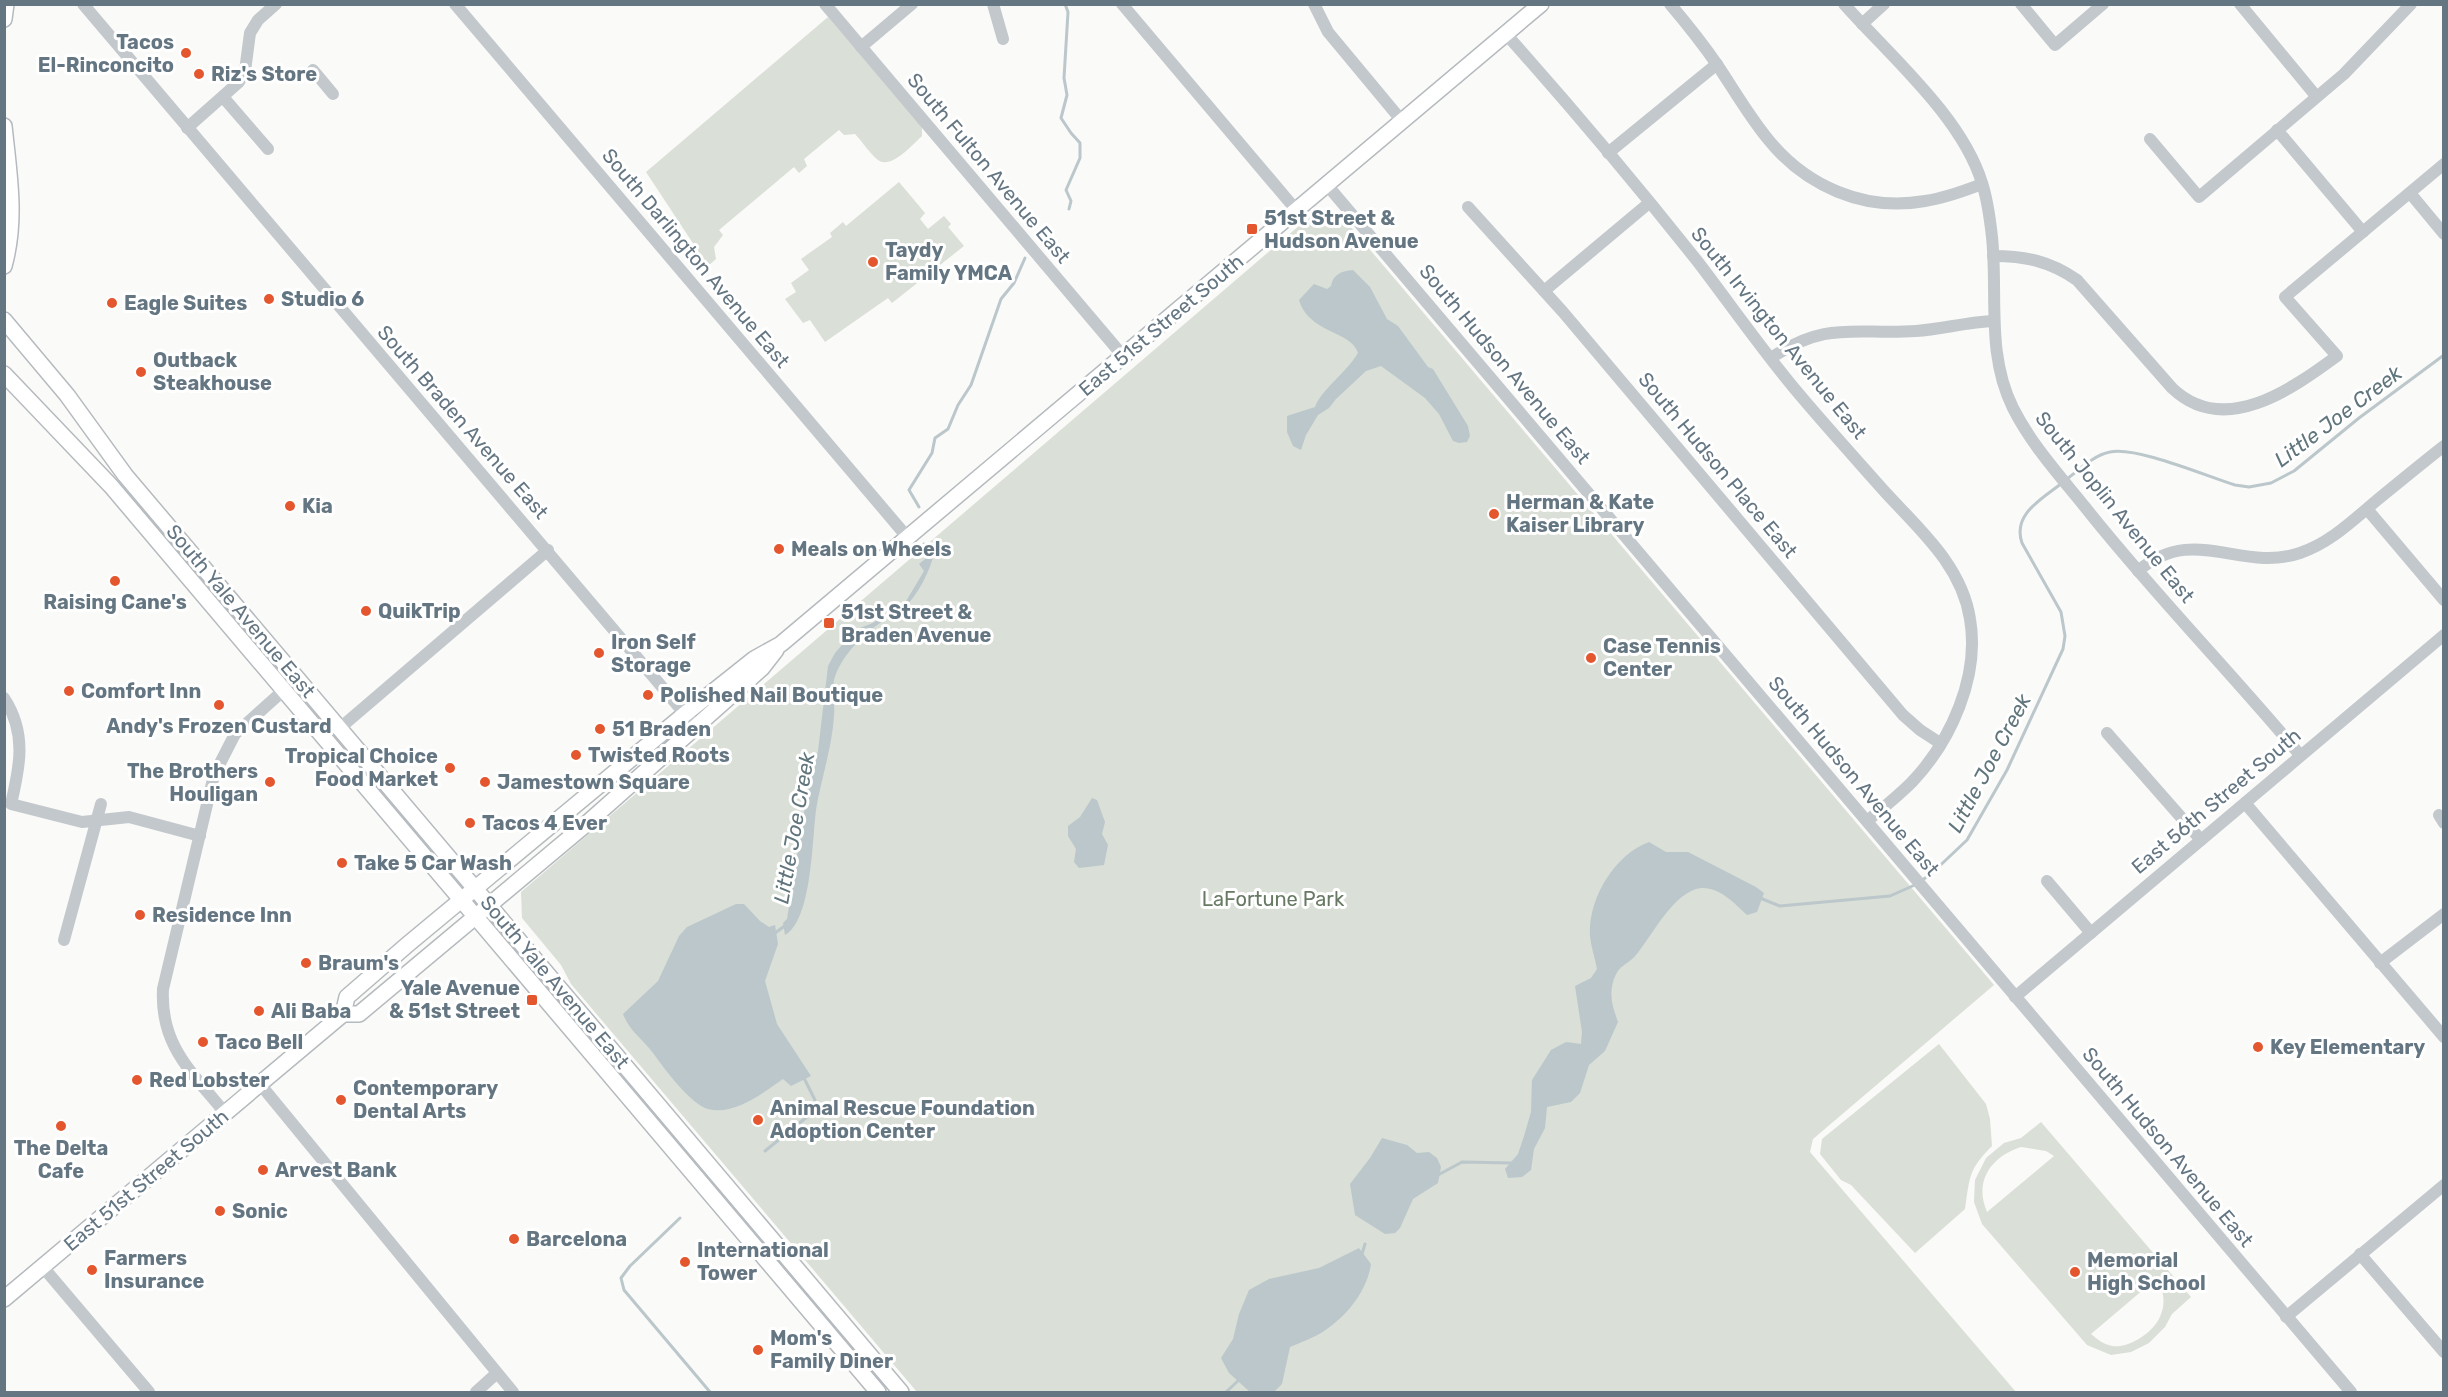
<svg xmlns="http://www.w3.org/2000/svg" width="2448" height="1397" font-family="Rubik,sans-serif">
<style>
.green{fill:#dadfd7;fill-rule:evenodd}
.water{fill:#bbc7cb}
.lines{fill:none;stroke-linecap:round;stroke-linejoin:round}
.stream{stroke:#bbc7cb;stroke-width:3}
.major-casing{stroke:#b5babe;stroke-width:18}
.minor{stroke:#c3c8cc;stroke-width:12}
.major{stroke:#fff;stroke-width:15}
.poi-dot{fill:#e4572e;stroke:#fff;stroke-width:2}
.labels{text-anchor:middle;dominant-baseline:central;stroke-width:6;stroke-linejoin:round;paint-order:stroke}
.poi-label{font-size:20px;font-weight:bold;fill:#657683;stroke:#fff;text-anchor:start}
.street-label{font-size:20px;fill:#657683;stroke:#fff}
.park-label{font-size:20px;fill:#687a64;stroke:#fff}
.water-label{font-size:21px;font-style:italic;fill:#60757c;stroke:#fff}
</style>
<rect width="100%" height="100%" fill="#fafaf8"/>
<!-- green -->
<g class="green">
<path d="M828,17L922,127V136C913,144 891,170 878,160C869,153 863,142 855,134L844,135L839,130L804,159L807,166L799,173L794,167L719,230L723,235L714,247L716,259L708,266L646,172Z"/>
<polygon points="899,182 925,213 920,219 928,229 944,216 951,224 948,227 964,246 892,303 888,298 825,342 810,320 803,323 785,299 796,292 791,283 809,270 801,259 832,237 830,233 843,222 846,226"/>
<polygon points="1338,212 1994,985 1813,1139 1810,1152 2016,1392 917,1392 571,984 561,965 522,918 521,892 1314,213"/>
<path d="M1939,1044L1986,1104L1990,1119L1992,1146C1968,1170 1970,1177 1965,1209L1915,1253L1851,1185L1841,1180L1820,1154L1822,1139Z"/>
<path d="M2041,1122L2191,1297L2172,1314L2165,1327L2149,1343L2131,1352L2111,1355L2087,1345L1982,1224L1974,1202L1975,1180L1986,1158L2004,1143L2021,1138ZM2021,1147L2046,1151L2054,1156L1987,1212C1974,1182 1990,1157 2021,1147ZM2157,1278C2163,1288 2166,1302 2161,1314C2156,1331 2129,1349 2112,1346C2103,1344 2097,1339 2091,1334Z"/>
</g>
<!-- water -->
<g class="water">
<path d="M1353,270L1370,287L1387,319L1398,326L1428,367L1433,369L1468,426L1470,436L1467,442L1459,443L1453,441L1439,414L1425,398L1381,366L1366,371L1336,399L1329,408L1318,415L1306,435L1301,450L1293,446L1287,432V416L1315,407C1321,390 1347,372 1358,353C1352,331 1308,333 1299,300L1314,284L1327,289L1331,286C1333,274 1342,271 1353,270Z"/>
<path d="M935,551C929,573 919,594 902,610C897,615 889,617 883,621C863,634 840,657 834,680C832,691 835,705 834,716C832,748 821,779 816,810C812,840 812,920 785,935L783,923L787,919L806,800L818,751L828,666L835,653L855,630L873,623L905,603L924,571L919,564Z"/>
<polygon points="1092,798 1097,800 1105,822 1102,834 1108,845 1104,865 1079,868 1074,862 1076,849 1068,836 1068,826 1080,817"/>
<path d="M1649,842L1666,852H1688L1756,887L1764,893L1757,912L1747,915C1734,903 1720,887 1701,888C1674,891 1652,936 1636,955C1626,967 1619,963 1613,982C1609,997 1613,1008 1618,1022L1605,1051L1589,1065L1580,1093L1571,1102L1547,1107L1545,1128L1534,1149L1531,1170L1522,1177L1508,1178L1505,1169L1518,1154L1524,1136L1531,1112L1532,1080L1551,1050L1566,1042L1581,1044L1582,1032L1575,986L1591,978L1597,969C1595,958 1591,947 1590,936C1588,899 1614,855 1649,842Z"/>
<path d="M736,904H744L760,921L769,927L775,925L778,944L765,981L777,1024L811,1076L791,1086L783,1079C763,1093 734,1116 708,1109C690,1104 664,1068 653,1053C642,1038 630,1032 623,1014L658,981L679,936L687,927Z"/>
<polygon points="1382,1138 1407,1145 1417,1153 1429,1152 1437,1158 1441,1167 1438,1183 1413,1199 1400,1228 1395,1233 1385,1234 1355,1215 1350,1184 1370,1158"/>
<path d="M1359,1248L1371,1264C1367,1291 1347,1316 1324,1331C1314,1338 1301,1342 1290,1347L1282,1384L1274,1392H1250L1229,1373L1221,1358L1233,1339L1239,1314L1249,1290L1269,1279L1319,1268Z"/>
</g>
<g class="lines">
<!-- stream -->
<g class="stream">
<polyline points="1065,4 1068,12 1064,78 1067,95 1061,118 1071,133 1080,143 1080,158 1066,190 1071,201 1069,209"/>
<path d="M2067,479C2080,469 2094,455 2110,452C2136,446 2206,476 2235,485L2249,487L2271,483L2294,471L2359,418L2444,355"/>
<polyline points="919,507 909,490 932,453 935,438 948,429 958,405 971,385 1001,299 1014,283 1025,258"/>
<polyline points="924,544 930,559"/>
<path d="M1922,880L1930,875L1967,840L2007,770L2063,649L2065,636L2061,612L2022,543C2012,514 2042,499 2062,483"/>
<polyline points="1760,898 1780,906 1890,896 1917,884"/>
<polyline points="775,933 786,925"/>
<polyline points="765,1151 813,1112 815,1100 804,1078"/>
<polyline points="1438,1175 1462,1162 1512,1163"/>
<polyline points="680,1218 630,1266 621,1278 624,1290 710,1392"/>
<polyline points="1362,1254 1365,1244"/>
<polyline points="1226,1392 1240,1379"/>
</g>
<defs>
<g id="major">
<polyline points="4,19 6,4"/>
<path d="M4,126C9,174 17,219 4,266"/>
<polyline points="4,320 67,395 125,475 901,1392"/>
<polyline points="4,374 111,486 878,1392"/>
<polyline points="343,1014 359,1014 585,825 762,668 776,650"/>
<polyline points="4,1299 343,1014 347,997 407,945 685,714 754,659 781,644 1541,4"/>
</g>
</defs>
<!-- major casing -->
<use href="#major" class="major-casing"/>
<!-- minor -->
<g class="minor">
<polyline points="83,4 696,727"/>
<polyline points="455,4 908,538"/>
<polyline points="825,4 1123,356"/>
<polyline points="993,4 1003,39"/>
<polyline points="1122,4 1297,211"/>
<polyline points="1314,4 1328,32 1402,121"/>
<path d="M1670,4C1687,24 1703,44 1718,66C1734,90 1749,116 1767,138C1805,186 1864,212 1925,201C1945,198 1964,191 1982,184"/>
<path d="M1844,4C1890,56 1962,117 1982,183C1988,201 1990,219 1992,237C1998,295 1986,354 2013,408C2031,444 2060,476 2085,507C2153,593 2230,671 2300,755"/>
<polyline points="2021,4 2055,45 2103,4"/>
<polyline points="2240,4 2316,96"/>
<polyline points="1862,24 1884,4"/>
<path d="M1506,34C1572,108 1636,184 1698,262C1730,304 1760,347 1794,388C1824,424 1855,458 1886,493C1920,530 1962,566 1970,619C1980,676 1951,741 1912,782C1898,796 1882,809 1867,821"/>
<polyline points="861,47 912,4"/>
<polyline points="313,70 333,94"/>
<polyline points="223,97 268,149"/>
<polyline points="187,128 239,82 245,71 250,33 258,20 276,4"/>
<polyline points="2277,130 2363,232"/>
<polyline points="2150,139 2199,197 2344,74 2411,4"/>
<polyline points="1608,153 1717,64"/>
<polyline points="1327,185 2351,1392"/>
<polyline points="2410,193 2444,234"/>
<polyline points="1468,207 1563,312 1903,715 1920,730 1940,743"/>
<path d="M1993,256C2025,256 2050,261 2077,280L2172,388C2224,438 2292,389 2337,356L2285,297L2444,164"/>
<polyline points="1544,291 1649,203"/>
<path d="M1771,358C1826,320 1856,335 1916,331C1942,329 1968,322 1994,321"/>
<polyline points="2367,509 2444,600"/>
<path d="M2138,571C2194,523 2240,573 2300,553C2330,543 2352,521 2376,501C2398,483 2421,464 2444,446"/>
<path d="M4,698C27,733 20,766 11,804L82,822L129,817L200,836"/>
<polyline points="340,728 548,550"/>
<polyline points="2107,733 2201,840"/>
<polyline points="2245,803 2444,1037"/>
<polyline points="2439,815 2444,823"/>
<polyline points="2047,881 2091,933"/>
<polyline points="64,940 101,804"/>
<polyline points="2380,963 2444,914"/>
<polyline points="2015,997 2444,635"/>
<polyline points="260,1084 513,1392"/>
<path d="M225,1113C192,1072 160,1046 163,989L214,775L235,734L284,690"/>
<polyline points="2360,1254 2444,1352"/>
<polyline points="43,1267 149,1392"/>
<polyline points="2286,1317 2444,1185"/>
<polyline points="476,1392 497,1373"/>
</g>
<!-- major -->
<use href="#major" class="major"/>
</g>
<!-- markers -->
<g class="poi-dot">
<circle cx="186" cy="53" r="6"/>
<circle cx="199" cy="74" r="6"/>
<rect x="1246" y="223" width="12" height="12" rx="3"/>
<circle cx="873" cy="262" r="6"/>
<circle cx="269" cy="299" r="6"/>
<circle cx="112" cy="303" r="6"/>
<circle cx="141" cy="372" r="6"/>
<circle cx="290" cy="506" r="6"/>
<circle cx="1494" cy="514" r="6"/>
<circle cx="779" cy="549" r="6"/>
<circle cx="115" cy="581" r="6"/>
<circle cx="366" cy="611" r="6"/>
<rect x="823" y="617" width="12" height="12" rx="3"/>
<circle cx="599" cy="653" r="6"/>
<circle cx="1591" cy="658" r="6"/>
<circle cx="69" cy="691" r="6"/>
<circle cx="648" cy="695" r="6"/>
<circle cx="219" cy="705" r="6"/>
<circle cx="600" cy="729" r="6"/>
<circle cx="576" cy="755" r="6"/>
<circle cx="450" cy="768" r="6"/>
<circle cx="270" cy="782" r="6"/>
<circle cx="485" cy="782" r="6"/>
<circle cx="470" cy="823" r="6"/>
<circle cx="342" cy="863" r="6"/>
<circle cx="140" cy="915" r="6"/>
<circle cx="306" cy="963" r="6"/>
<rect x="526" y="994" width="12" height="12" rx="3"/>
<circle cx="259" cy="1011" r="6"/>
<circle cx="203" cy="1042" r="6"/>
<circle cx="2258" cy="1047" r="6"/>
<circle cx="137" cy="1080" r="6"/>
<circle cx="341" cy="1100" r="6"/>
<circle cx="758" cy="1120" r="6"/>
<circle cx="61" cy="1126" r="6"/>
<circle cx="263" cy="1170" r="6"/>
<circle cx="220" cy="1211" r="6"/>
<circle cx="514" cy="1239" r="6"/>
<circle cx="685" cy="1262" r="6"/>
<circle cx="92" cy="1270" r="6"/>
<circle cx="2075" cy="1272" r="6"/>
<circle cx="758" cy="1350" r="6"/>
</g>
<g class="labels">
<!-- poi labels -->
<g class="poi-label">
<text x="174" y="42" text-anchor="end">Tacos<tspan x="174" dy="23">El-Rinconcito</tspan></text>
<text x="211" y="74">Riz's Store</text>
<text x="1264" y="218">51st Street &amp;<tspan x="1264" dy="23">Hudson Avenue</tspan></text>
<text x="885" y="250">Taydy<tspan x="885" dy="23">Family YMCA</tspan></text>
<text x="281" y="299">Studio 6</text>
<text x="124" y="303">Eagle Suites</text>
<text x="153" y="360">Outback<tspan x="153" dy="23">Steakhouse</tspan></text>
<text x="1506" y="502">Herman &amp; Kate<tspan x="1506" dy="23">Kaiser Library</tspan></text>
<text x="302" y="506">Kia</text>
<text x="791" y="549">Meals on Wheels</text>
<text x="115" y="602" text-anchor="middle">Raising Cane's</text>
<text x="378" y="611">QuikTrip</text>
<text x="841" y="612">51st Street &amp;<tspan x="841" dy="23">Braden Avenue</tspan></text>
<text x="611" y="642">Iron Self<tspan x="611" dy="23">Storage</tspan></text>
<text x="1603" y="646">Case Tennis<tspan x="1603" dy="23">Center</tspan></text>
<text x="81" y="691">Comfort Inn</text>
<text x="660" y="695">Polished Nail Boutique</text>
<text x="219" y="726" text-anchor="middle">Andy's Frozen Custard</text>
<text x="612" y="729">51 Braden</text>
<text x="588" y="755">Twisted Roots</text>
<text x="438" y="756" text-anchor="end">Tropical Choice<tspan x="438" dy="23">Food Market</tspan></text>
<text x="258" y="771" text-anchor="end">The Brothers<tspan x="258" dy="23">Houligan</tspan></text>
<text x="497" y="782">Jamestown Square</text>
<text x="482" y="823">Tacos 4 Ever</text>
<text x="354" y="863">Take 5 Car Wash</text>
<text x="152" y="915">Residence Inn</text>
<text x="318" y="963">Braum's</text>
<text x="520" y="988" text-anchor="end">Yale Avenue<tspan x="520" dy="23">&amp; 51st Street</tspan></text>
<text x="271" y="1011">Ali Baba</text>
<text x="215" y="1042">Taco Bell</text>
<text x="2270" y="1047">Key Elementary</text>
<text x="149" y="1080">Red Lobster</text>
<text x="353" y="1088">Contemporary<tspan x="353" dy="23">Dental Arts</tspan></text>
<text x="770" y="1108">Animal Rescue Foundation<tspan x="770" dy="23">Adoption Center</tspan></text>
<text x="61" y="1148" text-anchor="middle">The Delta<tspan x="61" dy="23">Cafe</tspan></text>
<text x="275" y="1170">Arvest Bank</text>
<text x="232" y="1211">Sonic</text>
<text x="526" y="1239">Barcelona</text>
<text x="697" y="1250">International<tspan x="697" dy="23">Tower</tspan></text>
<text x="104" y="1258">Farmers<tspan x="104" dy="23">Insurance</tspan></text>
<text x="2087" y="1260">Memorial<tspan x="2087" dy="23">High School</tspan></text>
<text x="770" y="1338">Mom's<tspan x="770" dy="23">Family Diner</tspan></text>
</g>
<!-- street labels -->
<g class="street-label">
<text transform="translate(989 168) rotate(50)">South Fulton Avenue East</text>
<text transform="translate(696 258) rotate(50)">South Darlington Avenue East</text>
<text transform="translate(1161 325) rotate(-40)">East 51st Street South</text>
<text transform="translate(1779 333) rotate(51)">South Irvington Avenue East</text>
<text transform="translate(1505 364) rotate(50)">South Hudson Avenue East</text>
<text transform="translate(463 422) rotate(49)">South Braden Avenue East</text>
<text transform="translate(1718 465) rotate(50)">South Hudson Place East</text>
<text transform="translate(2115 507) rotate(51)">South Joplin Avenue East</text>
<text transform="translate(241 611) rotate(50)">South Yale Avenue East</text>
<text transform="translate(1854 776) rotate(50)">South Hudson Avenue East</text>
<text transform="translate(2216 801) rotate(-40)">East 56th Street South</text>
<text transform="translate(555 982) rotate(50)">South Yale Avenue East</text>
<text transform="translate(2168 1147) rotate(50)">South Hudson Avenue East</text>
<text transform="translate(146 1180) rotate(-40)">East 51st Street South</text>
</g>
<!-- park labels -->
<g class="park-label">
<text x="1273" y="899">LaFortune Park</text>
</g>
<!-- water labels -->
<g class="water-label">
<text transform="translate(2338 416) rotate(-37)">Little Joe Creek</text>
<text transform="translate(1989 763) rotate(-62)">Little Joe Creek</text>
<text transform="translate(794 828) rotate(-80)">Little Joe Creek</text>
</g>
</g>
<!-- border -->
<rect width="2448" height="1397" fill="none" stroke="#657683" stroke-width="12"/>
</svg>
